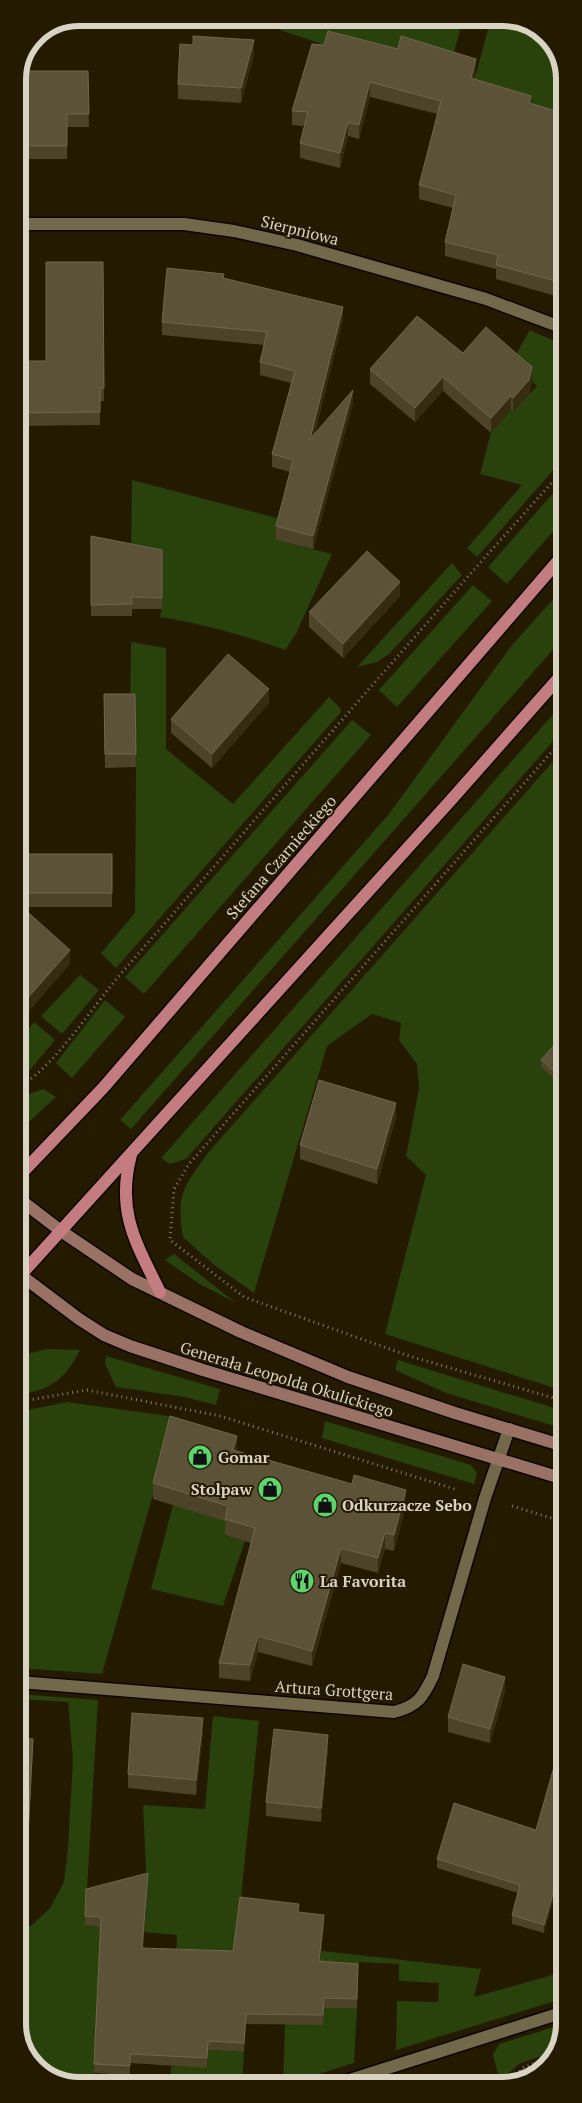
<svg xmlns="http://www.w3.org/2000/svg" width="582" height="2103" font-family="'PT Serif',serif">
<style>
.green{fill:#29410a}
.lines{fill:none;stroke-linecap:round;stroke-linejoin:round}
.service-casing{stroke:#0c0500;stroke-width:15}
.minor-casing{stroke:#0c0500;stroke-width:15}
.secondary-casing{stroke:#0c0500;stroke-width:15}
.primary-casing{stroke:#0c0500;stroke-width:15}
.path{stroke:#847d68;stroke-width:3;stroke-dasharray:1 4;stroke-linecap:butt}
.service{stroke:#72684a;stroke-width:12}
.minor{stroke:#72684a;stroke-width:12}
.secondary{stroke:#9a7265;stroke-width:12}
.primary{stroke:#c37c7f;stroke-width:12}
.wall{fill:#4d4328}
.shaded-wall{fill:#362c11}
.building{fill:#5c5238;stroke:#6f664e}
.labels{text-anchor:middle;dominant-baseline:central;stroke-width:4;stroke-linejoin:round;paint-order:stroke}
.street-label{font-size:16px;fill:#d9d3c3;stroke:#231a00}
.poi-label{font-size:16px;font-weight:bold;fill:#d9d3c3;stroke:#231a00;text-anchor:start}
.rim{fill:none;stroke:#d9d3c3;stroke-width:6}
</style>
<rect width="100%" height="100%" fill="#231a00"/>
<!-- green -->
<g class="green">
<polygon points="283,18 463,18 451,65 328,46 280,30"/>
<polygon points="491,18 511,18 544,33 563,67 563,127 471,93"/>
<polygon points="18,245 27,245 29,374 18,374"/>
<polygon points="563,271 563,312 553,308"/>
<polygon points="530,330 563,345 564,458 477,557 467,548 522,485 480,474 491,433 511,410 513,412 537,386 511,363"/>
<path d="M132,480L281,519L276,540L332,554L296,634L285,650C244,635 203,624 160,617L162,609L131,555Z"/>
<polygon points="564,481 564,519 507,584 488,567"/>
<polygon points="452,563 462,575 389,654 377,662 357,667"/>
<polygon points="473,585 492,601 397,707 379,690"/>
<polygon points="564,587 564,637 131,1129 120,1120 389,814 512,645"/>
<polygon points="131,642 166,648 166,749 233,804 329,697 340,708 341,712 116,968 101,953 135,913 136,767 130,708"/>
<polygon points="564,702 564,729 186,1159 170,1164 161,1158"/>
<polygon points="352,720 371,735 144,994 125,977"/>
<path d="M564,749V1391L385,1334L426,1175L406,1156L419,1089L417,1064L399,1040L401,1023L372,1014L327,1046L254,1293L213,1264L183,1237C176,1195 183,1188 207,1154Z"/>
<polygon points="80,975 99,990 62,1034 41,1016"/>
<polygon points="105,1000 125,1017 72,1078 56,1063"/>
<polygon points="34,1022 55,1040 24,1077 18,1079 18,1038 20,1039"/>
<polygon points="43,1089 56,1097 31,1120 18,1127 18,1098"/>
<polygon points="174,1254 236,1303 198,1283 165,1260"/>
<path d="M47,1349L80,1350C65,1380 50,1390 18,1395V1356Z"/>
<polygon points="106,1356 220,1389 216,1405 185,1397 116,1387 105,1364"/>
<polygon points="398,1360 564,1411 564,1429 446,1393 395,1370"/>
<polygon points="67,1402 175,1417 102,1674 19,1668 18,1412"/>
<polygon points="325,1421 471,1465 477,1473 474,1484 322,1438"/>
<polygon points="178,1486 234,1502 225,1535 245,1541 223,1606 151,1589"/>
<polygon points="19,1694 98,1700 85,1925 136,1931 94,2074 130,2075 129,2085 75,2085 39,2070 19,2036 19,1926 31,1926 50,1908 64,1882 68,1848 73,1759 68,1702 19,1699"/>
<polygon points="213,1716 259,1721 240,1907 249,1962 176,1959 177,1935 144,1932 147,1888 143,1805 205,1809"/>
<polygon points="288,1947 481,1969 474,1997 556,1974 562,1999 396,2050 397,2001 438,2002 439,1983 399,1981 399,1964 359,1962 358,1974 287,1971"/>
<polygon points="324,2008 357,2008 354,2063 283,2085 285,2024"/>
<polygon points="564,2024 554,2051 519,2064 500,2081 493,2055 499,2044"/>
<polygon points="208,2050 244,2052 242,2085 170,2085 171,2066 207,2067"/>
</g>
<g class="lines">
<defs>
<g id="service">
<path d="M19,1682L394,1712C418,1706 423,1697 433,1676L485,1498L509,1429"/>
<polyline points="334,2085 564,2012"/>
</g>
<polyline id="minor" points="18,224 184,224 234,231 297,245 486,299 563,328"/>
<g id="secondary">
<polyline points="18,1198 61,1231 132,1279 241,1332 348,1377 455,1413 564,1446"/>
<polyline points="18,1273 79,1319 104,1335 130,1346 203,1370 564,1479"/>
</g>
<g id="primary">
<path d="M131,1155C116,1212 136,1243 160,1292"/>
<polyline points="18,1177 103,1088 564,554"/>
<polyline points="18,1278 451,800 564,672"/>
</g>
</defs>
<!-- service casing -->
<use href="#service" class="service-casing"/>
<!-- minor casing -->
<use href="#minor" class="minor-casing"/>
<!-- secondary casing -->
<use href="#secondary" class="secondary-casing"/>
<!-- primary casing -->
<use href="#primary" class="primary-casing"/>
<!-- path -->
<g class="path">
<polyline points="564,738 189,1164 174,1189 170,1240 244,1297 409,1356 564,1401"/>
<path d="M18,1086C46,1077 96,1003 118,977C266,807 413,637 564,469"/>
<polyline points="18,1402 87,1390 220,1416 458,1490"/>
<polyline points="512,1506 564,1522"/>
<polyline points="512,2084 522,2068 552,2057"/>
</g>
<!-- service -->
<use href="#service" class="service"/>
<!-- minor -->
<use href="#minor" class="minor"/>
<!-- secondary -->
<use href="#secondary" class="secondary"/>
<!-- primary -->
<use href="#primary" class="primary"/>
</g>
<!-- wall -->
<g class="wall">
<polygon points="312,44 476,73 475,79 531,104 563,113 563,271 556,296 496,279 496,269 445,256 445,242 453,208 419,199 419,185 437,114 370,97 359,139 348,136 340,168 300,158 300,143 304,126 292,125 292,111"/>
<polygon points="254,54 241,103 178,99 178,84"/>
<polygon points="88,71 89,127 67,127 67,159 18,159 18,99 27,98"/>
<polygon points="103,262 104,401 100,401 100,425 18,426 18,361 46,361"/>
<polygon points="224,278 343,320 315,433 353,403 313,549 276,540 276,526 290,472 272,467 272,454 291,383 260,375 260,362 264,345 162,335 162,322"/>
<polygon points="463,353 532,382 529,395 513,412 511,410 491,433 443,391 415,422 370,384 370,369"/>
<polygon points="91,536 162,550 162,609 132,609 132,616 91,616"/>
<polygon points="400,596 343,658 309,627 309,612"/>
<polygon points="135,694 136,767 105,768 104,708"/>
<polygon points="269,703 212,768 171,733 171,719"/>
<rect x="22" y="854" width="90" height="53"/>
<polygon points="564,1034 564,1087 541,1067 541,1060"/>
<polygon points="396,1117 377,1184 300,1159 300,1145"/>
<polygon points="237,1451 406,1506 394,1551 385,1549 378,1573 341,1563 312,1666 258,1652 250,1681 219,1678 219,1663 251,1543 225,1535 225,1521 153,1499 153,1483"/>
<polygon points="505,1691 490,1743 448,1732 448,1717"/>
<polygon points="203,1732 196,1795 128,1788 128,1774"/>
<polygon points="564,1732 544,1933 512,1924 512,1915 518,1893 437,1868 437,1859 536,1830"/>
<polygon points="19,1738 33,1746 27,1863 19,1863"/>
<polygon points="328,1749 321,1822 266,1816 266,1802"/>
<polygon points="148,1883 143,1948 233,1951 299,1912 324,1925 320,1962 358,1974 357,2008 324,2008 323,2025 246,2024 244,2052 208,2050 207,2068 130,2063 130,2075 94,2073 100,1927 85,1925 85,1916"/>
</g>
<!-- shaded-wall -->
<g class="shaded-wall">
<polygon points="254,40 254,54 241,103 241,88"/>
<polygon points="476,59 476,73 471,93 471,78"/>
<polygon points="370,82 370,97 359,139 359,125"/>
<polygon points="348,122 348,136 340,168 340,153"/>
<polygon points="563,256 563,271 556,296 556,281"/>
<polygon points="343,307 343,320 310,452 310,439"/>
<polygon points="532,367 532,382 529,395 513,412 513,398"/>
<polygon points="443,377 443,391 415,422 415,408"/>
<polygon points="353,390 353,403 313,549 313,536"/>
<polygon points="511,396 511,410 491,433 491,418"/>
<polygon points="400,582 400,596 343,658 343,644"/>
<polygon points="269,689 269,703 212,768 212,754"/>
<polygon points="70,950 70,964 18,1024 18,1009"/>
<polygon points="396,1103 396,1117 377,1184 377,1169"/>
<polygon points="237,1436 237,1451 233,1450"/>
<polygon points="406,1490 406,1506 394,1551 394,1535"/>
<polygon points="385,1533 385,1549 378,1573 378,1558"/>
<polygon points="341,1548 341,1563 312,1666 312,1651"/>
<polygon points="258,1636 258,1652 250,1681 250,1665"/>
<polygon points="505,1677 505,1691 490,1743 490,1729"/>
<polygon points="203,1718 203,1732 196,1795 196,1780"/>
<polygon points="328,1735 328,1749 321,1822 321,1808"/>
<polygon points="33,1739 33,1746 27,1863 27,1855"/>
<polygon points="564,1855 564,1864 544,1933 544,1925"/>
<polygon points="148,1873 148,1883 142,1957 142,1948"/>
<polygon points="324,1915 324,1925 319,1971 319,1961"/>
</g>
<!-- building -->
<g class="building">
<polygon points="328,31 398,49 401,36 476,59 471,78 531,96 529,103 563,113 563,256 556,281 496,265 498,255 445,242 456,195 419,185 441,101 370,82 359,125 348,122 340,153 300,143 308,112 292,111 312,44 324,45"/>
<polygon points="193,36 254,40 241,88 178,84 180,44 193,45"/>
<polygon points="27,71 88,71 89,114 67,114 67,146 18,146 18,99 27,98"/>
<polygon points="46,262 103,262 104,388 100,388 100,412 18,413 18,361 46,361"/>
<polygon points="167,268 224,274 223,278 343,307 310,439 353,390 313,536 276,526 293,460 272,454 295,371 260,362 267,332 162,322"/>
<polygon points="417,316 463,353 486,327 532,367 529,380 513,398 511,396 491,418 443,377 415,408 370,369"/>
<polygon points="91,536 162,550 162,598 131,597 132,604 91,605"/>
<polygon points="367,551 400,582 343,644 309,612"/>
<polygon points="228,654 269,689 212,754 171,719"/>
<polygon points="104,694 135,694 136,754 105,754"/>
<rect x="22" y="854" width="90" height="39"/>
<polygon points="22,907 70,950 18,1009 18,967 22,971"/>
<polygon points="564,1034 564,1080 541,1060"/>
<polygon points="319,1080 396,1103 377,1169 300,1145"/>
<polygon points="170,1416 237,1436 233,1450 352,1484 354,1475 406,1490 394,1535 385,1533 378,1558 341,1548 312,1651 258,1636 250,1665 219,1663 255,1528 225,1519 228,1506 153,1483"/>
<polygon points="463,1664 505,1677 490,1729 448,1717"/>
<polygon points="132,1713 203,1718 196,1780 128,1774"/>
<polygon points="274,1729 328,1735 321,1808 266,1802"/>
<polygon points="564,1732 564,1855 544,1925 512,1915 520,1885 437,1859 454,1803 536,1830"/>
<polygon points="19,1738 33,1739 27,1855 19,1855"/>
<polygon points="148,1873 142,1948 233,1951 240,1897 299,1904 298,1912 324,1915 319,1961 358,1964 357,1999 324,1998 323,2015 246,2014 244,2043 208,2041 207,2058 130,2054 130,2066 94,2064 101,1917 85,1916 86,1889"/>
<polygon points="541,2066 545,2067 539,2070"/>
</g>
<!-- icons -->
<defs>
<symbol id="shop-disc" viewBox="-11 -11 22 22"><circle r="9.5" fill="#5cd56d" stroke="#231a00"/><path d="M-5-2.5h2.3a2.7 3.5 0 0 1 5.4 0H5L5.5 6h-11ZM-1.5-2.5h3a1.5 2.3 0 0 0-3 0Z" fill="#111"/></symbol>
<symbol id="restaurant-disc" viewBox="-11 -11 22 22"><circle r="9.5" fill="#5cd56d" stroke="#231a00"/><path d="M-5-6h1v4h1v-4h1v4h1v-4h1v5L-1.5 .5V6h-2V.5L-5-1ZM5-6V6H3V1.5H1.5Q1.5-4 5-6Z" fill="#111"/></symbol>
</defs>
<g fill-rule="evenodd">
<use href="#shop-disc" x="186" y="1443" width="28" height="28"/>
<use href="#shop-disc" x="256" y="1475" width="28" height="28"/>
<use href="#shop-disc" x="311" y="1491" width="28" height="28"/>
<use href="#restaurant-disc" x="288" y="1567" width="28" height="28"/>
</g>
<g class="labels">
<!-- street labels -->
<g class="street-label">
<text transform="translate(300 230) rotate(14)">Sierpniowa</text>
<text transform="translate(281 857) rotate(-49)">Stefana Czarnieckiego</text>
<text transform="translate(287 1379) rotate(17)">Generała Leopolda Okulickiego</text>
<text transform="translate(334 1690) rotate(4)">Artura Grottgera</text>
</g>
<!-- poi labels -->
<g class="poi-label">
<text x="218" y="1457">Gomar</text>
<text x="252" y="1489" text-anchor="end">Stolpaw</text>
<text x="342" y="1505">Odkurzacze Sebo</text>
<text x="320" y="1581">La Favorita</text>
</g>
</g>
<!-- crop -->
<path d="M0 0H582V2103H0ZM79 26H503A53 53 0 0 1 556 79V2024A53 53 0 0 1 503 2077H79A53 53 0 0 1 26 2024V79A53 53 0 0 1 79 26Z" fill="#231a00" fill-rule="evenodd"/>
<path class="rim" d="M79 26H503A53 53 0 0 1 556 79V2024A53 53 0 0 1 503 2077H79A53 53 0 0 1 26 2024V79A53 53 0 0 1 79 26Z"/>
</svg>
